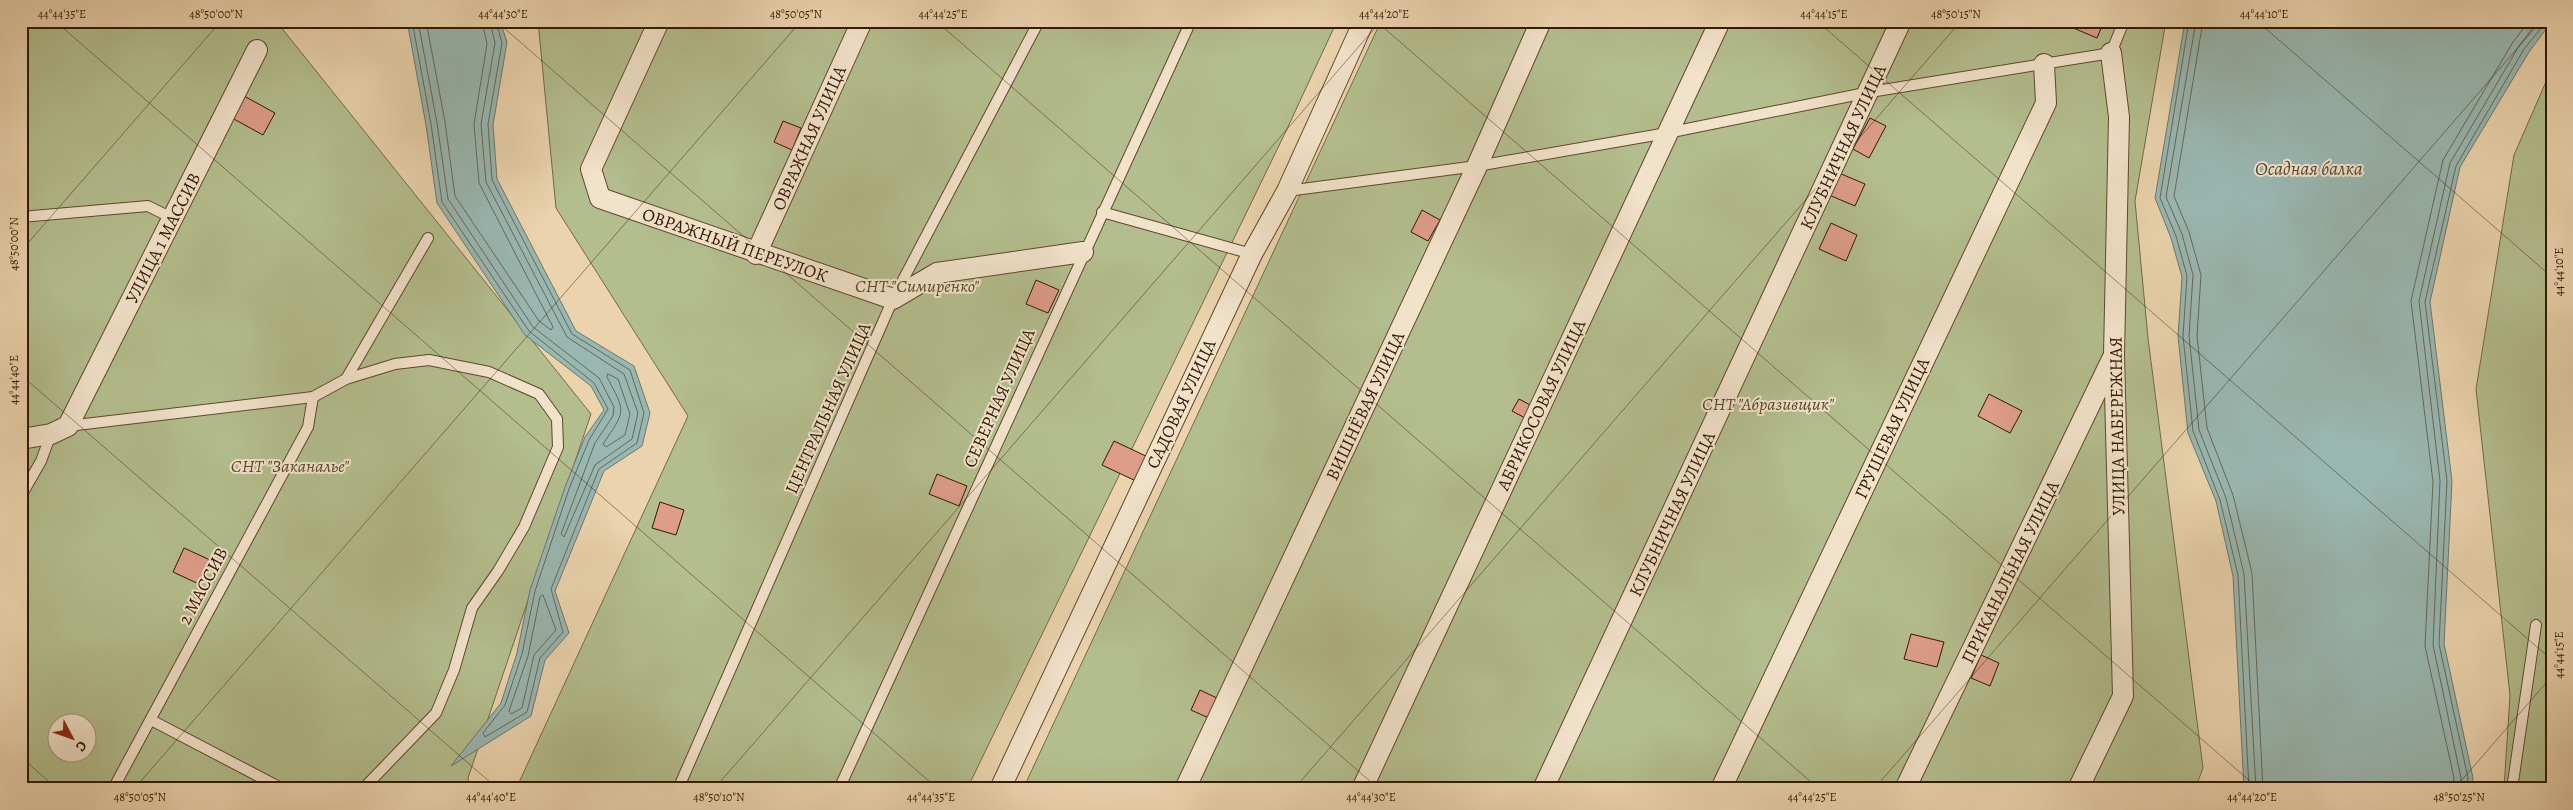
<svg xmlns="http://www.w3.org/2000/svg" width="2573" height="810" font-family="Alegreya,serif">
<style>
.green{fill:#b3bd8d;stroke:#736a48;fill-rule:evenodd}
.water{fill:#99b7b1;stroke:#70776b}
.lines{fill:none;stroke-linecap:round;stroke-linejoin:round}
.shore{stroke:#66685a;stroke-width:1}
.building{fill:#dd9d8a;stroke:#331802}
.lane-casing{stroke:#61472d;stroke-width:12}
.street-casing{stroke:#61472d;stroke-width:22}
.lane{stroke:#f1e2ca;stroke-width:10}
.street{stroke:#f1e2ca;stroke-width:20}
.ticks{fill:none;stroke:#331802;stroke-width:1;stroke-opacity:0.45}
.labels{text-anchor:middle;dominant-baseline:central;stroke-width:4;stroke-linejoin:round;paint-order:stroke}
.street-label{font-size:18px;fill:#331802;stroke:#f1e2ca}
.park-label{font-size:18px;font-style:italic;fill:#594a2c;stroke:#f1e2ca}
.water-label{font-size:19px;font-style:italic;fill:#524837;stroke:#f1e2ca}
.neatline{fill:none;stroke:#331802;stroke-width:2}
.ticks-label{font-size:12px;text-anchor:middle;fill:#331802}
</style>
<rect width="100%" height="100%" fill="#ead3ad"/>
<filter id="stains"><feTurbulence type="fractalNoise" baseFrequency=".004" numOctaves="4"/><feColorMatrix values="0 0 0 0 .2 0 0 0 0 .09 0 0 0 0 .02 0 0 0 .5 -.17"/></filter>
<radialGradient id="worn" r=".72"><stop offset=".6" stop-color="#630" stop-opacity="0"/><stop offset="1" stop-color="#630" stop-opacity=".3"/></radialGradient>
<!-- green -->
<g class="green">
<path d="M21,21H276L591,414L468,778L469,789H21ZM58,722H88V752H58Z"/>
<polygon points="538,21 1337,21 1287,129 967,789 516,789 688,416 556,208"/>
<polygon points="1381,21 2166,21 2135,201 2148,338 2203,768 2195,789 1023,789"/>
<polygon points="2552,68 2552,789 2504,789 2510,695 2476,389 2514,155"/>
</g>
<!-- water -->
<g class="water">
<polygon points="403,21 500,21 507,42 493,125 497,179 576,331 634,366 650,413 642,446 604,471 555,591 569,633 545,660 531,716 451,766 501,703 517,653 530,590 565,487 585,437 604,410 591,386 525,335 437,203 426,125 408,26"/>
<polygon points="2185,21 2552,21 2529,52 2460,167 2430,302 2452,481 2444,644 2473,778 2471,789 2244,789 2233,576 2216,501 2188,433 2178,336 2182,277 2171,238 2155,198"/>
</g>
<g class="lines">
<!-- shore -->
<g class="shore">
<polyline points="410,21 413,26 431,124 442,202 529,331 594,383 608,409 589,440 569,489 535,591 522,654 505,705 483,733 485,737 527,712 540,658 563,632 551,589 599,469 637,443 644,413 630,370 572,334 492,180 488,124 502,43 496,21"/>
<polyline points="418,21 437,123 448,199 533,327 599,378 614,407 613,416 595,443 561,534 564,537 595,465 632,439 638,413 624,374 567,337 486,182 481,124 495,43 490,21"/>
<polyline points="426,21 445,122 455,196 539,321 551,330 553,327 479,183 474,124 487,44 482,21"/>
<polyline points="2189,21 2160,198 2176,236 2187,276 2183,336 2193,431 2220,500 2238,575 2249,789"/>
<polyline points="2196,21 2166,197 2182,234 2193,275 2189,336 2199,430 2226,498 2244,574 2256,789"/>
<polyline points="2203,21 2174,196 2189,232 2201,275 2197,336 2207,428 2233,495 2252,573 2263,789"/>
<path d="M608,374L618,379L630,414L625,435L606,447L603,444C626,410 626,413 607,377Z"/>
<polygon points="543,595 556,630 534,655 522,708 511,714 509,711 528,656 540,597"/>
<polyline points="2452,789 2454,778 2425,646 2433,482 2411,301 2443,160 2513,42 2529,21"/>
<polyline points="2460,789 2461,778 2433,645 2440,481 2419,301 2450,163 2519,46 2538,21"/>
<polyline points="2466,789 2468,778 2439,644 2447,481 2425,302 2456,166 2524,49 2547,21"/>
</g>
</g>
<!-- building -->
<g class="building">
<polygon points="2074,21 2104,21 2097,38 2071,27"/>
<polygon points="244,96 275,113 263,135 232,118"/>
<polygon points="1870,118 1886,126 1869,158 1853,149"/>
<polygon points="783,121 801,128 792,150 774,142"/>
<polygon points="1839,173 1865,184 1855,206 1829,195"/>
<polygon points="1422,210 1440,220 1428,241 1411,232"/>
<polygon points="1831,223 1857,235 1846,261 1819,249"/>
<polygon points="1036,280 1059,290 1048,313 1026,304"/>
<polygon points="1989,394 2022,411 2010,433 1978,416"/>
<polygon points="1519,399 1534,407 1527,419 1512,411"/>
<polygon points="1114,441 1150,458 1138,482 1102,465"/>
<polygon points="937,474 967,486 959,506 929,494"/>
<polygon points="660,502 684,510 676,535 652,528"/>
<polygon points="184,548 210,560 199,584 173,572"/>
<polygon points="1911,634 1944,642 1937,667 1904,659"/>
<polygon points="1981,655 1999,663 1990,686 1971,678"/>
<polygon points="1200,690 1219,699 1211,719 1191,710"/>
</g>
<g class="lines">
<defs>
<g id="lane">
<polyline points="1287,191 1477,166 1667,133 1870,92 2111,53 2124,21"/>
<polyline points="1102,212 1252,254"/>
<polyline points="21,217 148,206 174,219"/>
<polyline points="346,379 428,238"/>
<polyline points="68,426 313,397 346,379 395,364 429,360 489,372 539,394 557,419 558,447 524,527 498,571 472,608 454,670 436,713 363,789"/>
<polyline points="21,496 41,461 51,434"/>
<polyline points="151,720 283,789"/>
<polyline points="113,789 308,427 313,397"/>
<polyline points="678,789 893,299 1039,21"/>
<polyline points="839,789 1191,21"/>
<polyline points="2512,789 2536,625"/>
</g>
<g id="street">
<polyline points="659,21 591,169 600,198 893,299 937,273 1083,252"/>
<polyline points="756,254 862,21"/>
<polyline points="21,439 51,434 68,426 257,50"/>
<polyline points="1000,789 1252,254 1287,191 1364,21"/>
<polyline points="1185,789 1477,166 1541,21"/>
<polyline points="1362,789 1720,21"/>
<polyline points="1543,789 1901,21"/>
<polyline points="1721,789 2046,103 2044,64"/>
<polyline points="1905,789 2112,359"/>
<polyline points="2078,789 2123,696 2114,355 2119,117 2111,53"/>
</g>
</defs>
<!-- lane casing -->
<use href="#lane" class="lane-casing"/>
<!-- street casing -->
<use href="#street" class="street-casing"/>
<!-- lane -->
<use href="#lane" class="lane"/>
<!-- street -->
<use href="#street" class="street"/>
</g>
<!-- ticks -->
<path class="ticks" d="M55,21L938,789M496,21L1379,789M936,21L1819,789M1376,21L2259,789M1817,21L2552,660M2257,21L2552,277M21,251L221,21M21,375L498,789M21,757L57,789M134,789L801,21M714,789L1381,21M1294,789L1961,21M1874,789L2541,21M2454,789L2552,676"/>
<g class="labels">
<!-- street labels -->
<g class="street-label">
<text transform="translate(809 138) rotate(-66)">ОВРАЖНАЯ УЛИЦА</text>
<text transform="translate(1843 147) rotate(-65)">КЛУБНИЧНАЯ УЛИЦА</text>
<text transform="translate(163 238) rotate(-63)">УЛИЦА 1 МАССИВ</text>
<text transform="translate(735 245) rotate(19)">ОВРАЖНЫЙ ПЕРЕУЛОК</text>
<text transform="translate(999 398) rotate(-66)">СЕВЕРНАЯ УЛИЦА</text>
<text transform="translate(1181 404) rotate(-65)">САДОВАЯ УЛИЦА</text>
<text transform="translate(1541 405) rotate(-65)">АБРИКОСОВАЯ УЛИЦА</text>
<text transform="translate(1365 406) rotate(-65)">ВИШНЁВАЯ УЛИЦА</text>
<text transform="translate(828 408) rotate(-66)">ЦЕНТРАЛЬНАЯ УЛИЦА</text>
<text transform="translate(2117 426) rotate(-91)">УЛИЦА НАБЕРЕЖНАЯ</text>
<text transform="translate(1892 428) rotate(-65)">ГРУШЕВАЯ УЛИЦА</text>
<text transform="translate(1672 514) rotate(-65)">КЛУБНИЧНАЯ УЛИЦА</text>
<text transform="translate(2010 572) rotate(-64)">ПРИКАНАЛЬНАЯ УЛИЦА</text>
<text transform="translate(203 586) rotate(-62)">2 МАССИВ</text>
</g>
<!-- park labels -->
<g class="park-label">
<text x="917" y="286">СНТ "Симиренко"</text>
<text x="1768" y="404">СНТ "Абразивщик"</text>
<text x="290" y="466">СНТ "Заканалье"</text>
</g>
<!-- water labels -->
<g class="water-label">
<text x="2309" y="169">Осадная балка</text>
</g>
</g>
<!-- margin -->
<rect width="2573" height="810" fill="none" stroke="#ead3ad" stroke-width="55"/>
<!-- north arrow -->
<g transform="translate(72 738) rotate(131)"><circle r="24" fill="#f1e2ca" stroke="#a5917a"/>
<path d="M0-4L9 19L0 12L-9 19Z" fill="#8f2418"/>
<text y="-8" font-size="14" font-weight="bold" text-anchor="middle" fill="#331802">С</text>
</g>
<rect x="28" y="28" width="2518" height="754" class="neatline"/>
<g class="ticks-label">
<text x="62" y="18">44°44'35"E</text>
<text x="216" y="18">48°50'00"N</text>
<text x="503" y="18">44°44'30"E</text>
<text x="796" y="18">48°50'05"N</text>
<text x="943" y="18">44°44'25"E</text>
<text x="1384" y="18">44°44'20"E</text>
<text x="1824" y="18">44°44'15"E</text>
<text x="1956" y="18">48°50'15"N</text>
<text x="2264" y="18">44°44'10"E</text>
<text transform="translate(14 244) rotate(-90)" y="4">48°50'00"N</text>
<text transform="translate(2559 272) rotate(-90)" y="4">44°44'10"E</text>
<text transform="translate(14 380) rotate(-90)" y="4">44°44'40"E</text>
<text transform="translate(2559 655) rotate(-90)" y="4">44°44'15"E</text>
<text x="140" y="801">48°50'05"N</text>
<text x="491" y="801">44°44'40"E</text>
<text x="719" y="801">48°50'10"N</text>
<text x="931" y="801">44°44'35"E</text>
<text x="1371" y="801">44°44'30"E</text>
<text x="1812" y="801">44°44'25"E</text>
<text x="2252" y="801">44°44'20"E</text>
<text x="2459" y="801">48°50'25"N</text>
</g>
<rect width="100%" height="100%" filter="url(#stains)"/>
<rect width="100%" height="100%" fill="url(#worn)"/>
</svg>
